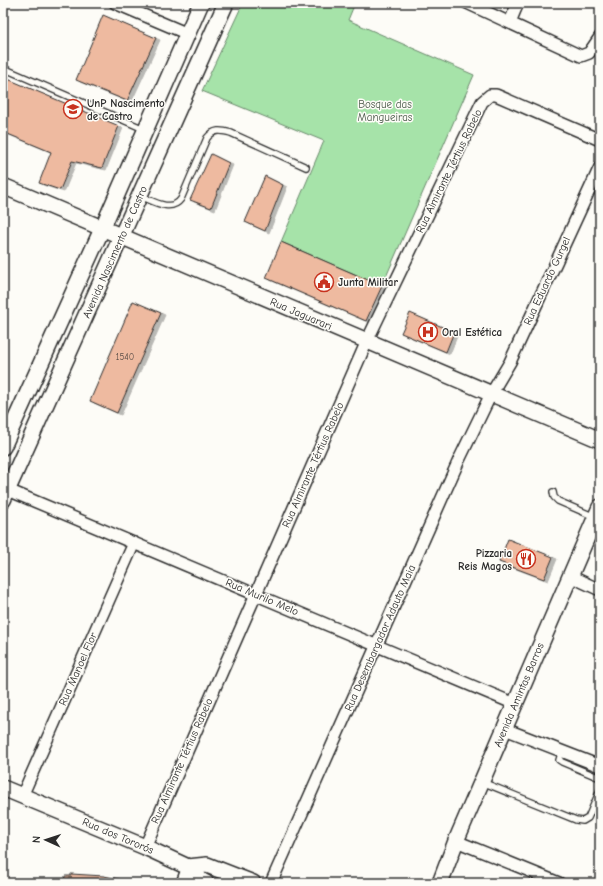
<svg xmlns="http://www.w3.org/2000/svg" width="603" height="886" font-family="'Comic Neue',sans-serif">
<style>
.green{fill:#a6e3a9;stroke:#68876a}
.building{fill:#eebaa0;stroke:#2b2b2b;filter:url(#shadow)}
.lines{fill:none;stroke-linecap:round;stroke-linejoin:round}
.lane-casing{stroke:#2b2b2b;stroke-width:8}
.street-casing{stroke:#2b2b2b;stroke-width:14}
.secondary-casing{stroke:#2b2b2b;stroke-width:18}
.lane{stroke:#fdfcf7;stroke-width:5.5}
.street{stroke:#fdfcf7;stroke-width:11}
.secondary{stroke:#fdfcf7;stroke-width:15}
.labels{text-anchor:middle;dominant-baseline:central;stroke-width:3;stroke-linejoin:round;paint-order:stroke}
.number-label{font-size:9px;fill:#5c4f48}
.poi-label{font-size:11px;font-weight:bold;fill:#2b2b2b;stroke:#fdfcf7;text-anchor:start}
.park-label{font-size:11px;fill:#4a594a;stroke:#fdfcf7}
.street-label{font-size:11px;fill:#2b2b2b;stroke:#fdfcf7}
</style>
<defs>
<filter id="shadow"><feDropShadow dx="4" dy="2" stdDeviation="0" flood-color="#0004"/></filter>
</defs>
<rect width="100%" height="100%" fill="#fdfcf7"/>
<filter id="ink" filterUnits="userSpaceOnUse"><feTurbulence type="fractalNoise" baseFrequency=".025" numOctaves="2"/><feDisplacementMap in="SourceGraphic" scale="8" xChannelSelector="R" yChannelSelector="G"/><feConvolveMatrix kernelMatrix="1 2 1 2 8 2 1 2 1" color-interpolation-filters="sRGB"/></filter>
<g filter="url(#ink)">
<!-- green -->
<polygon class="green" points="243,3 355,3 348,20 474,75 382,286 281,242 324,141 202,91"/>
<!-- building -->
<g class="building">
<polygon points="103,15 156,38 127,101 76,80"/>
<polygon points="3,77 119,126 102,168 72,161 60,190 39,183 51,152 3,132"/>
<polygon points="211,154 229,163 211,208 190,200"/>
<polygon points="265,176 283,185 265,231 245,222"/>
<polygon points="281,242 382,286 366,321 266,278"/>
<polygon points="133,301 161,313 117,413 90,401"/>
<polygon points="410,313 454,332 446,352 401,333"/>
<polygon points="508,539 553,557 544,579 499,562"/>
<polygon points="71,874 104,876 123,880 130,882 130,883 64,883 65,876 71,876"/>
</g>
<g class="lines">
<defs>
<g id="lane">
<polyline points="3,68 144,129"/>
<path d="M140,196C153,201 171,213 181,199L207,138C214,129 221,130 231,133L306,167"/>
<polyline points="553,492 554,497 558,501 595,517"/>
<polyline points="562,751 559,760 562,762 600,778"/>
<polyline points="482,782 576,820 583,821 588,818 600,790"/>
</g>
<g id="street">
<polyline points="115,3 188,34"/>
<polyline points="467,3 581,56 589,53 600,37"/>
<polyline points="510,22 518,3"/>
<polyline points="8,490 515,704"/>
<polyline points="570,576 600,590"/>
<polyline points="505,729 600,766"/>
<polyline points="22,796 134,543"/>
<polyline points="456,841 559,883"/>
<polyline points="145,847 367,341 482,102 490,95 496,95 600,140"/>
<polyline points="182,883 188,867"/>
<polyline points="271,883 459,460 491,394 510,362 600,167"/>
</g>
<g id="secondary">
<polyline points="3,186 600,440"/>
<polyline points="3,447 102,229 201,3"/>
<polyline points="3,500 226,3"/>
<polyline points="3,788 145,847 188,867 202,881 206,883"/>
<polyline points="188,867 207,865 253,883"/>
<polyline points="440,883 456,841 600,507"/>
</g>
</defs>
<!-- lane casing -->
<use href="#lane" class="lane-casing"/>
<!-- street casing -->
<use href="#street" class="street-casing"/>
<!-- secondary casing -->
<use href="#secondary" class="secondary-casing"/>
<!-- lane -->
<use href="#lane" class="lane"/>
<!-- street -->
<use href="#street" class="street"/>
<!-- secondary -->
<use href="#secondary" class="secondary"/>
</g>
</g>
<!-- icons -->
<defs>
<symbol id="university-ring" viewBox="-11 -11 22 22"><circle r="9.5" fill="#fdfcf7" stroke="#c8321e" stroke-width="1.5"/><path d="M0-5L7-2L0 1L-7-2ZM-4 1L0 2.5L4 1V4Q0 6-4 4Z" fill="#c8321e"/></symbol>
<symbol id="civic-ring" viewBox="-11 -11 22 22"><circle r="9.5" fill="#fdfcf7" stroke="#c8321e" stroke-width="1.5"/><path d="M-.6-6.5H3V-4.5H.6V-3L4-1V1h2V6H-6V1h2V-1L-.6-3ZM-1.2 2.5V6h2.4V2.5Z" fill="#c8321e"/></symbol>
<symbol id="hospital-ring" viewBox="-11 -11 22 22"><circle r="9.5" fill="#fdfcf7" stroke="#c8321e" stroke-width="1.5"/><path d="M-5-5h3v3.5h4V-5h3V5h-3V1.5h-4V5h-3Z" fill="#c8321e"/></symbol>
<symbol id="restaurant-ring" viewBox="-11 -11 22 22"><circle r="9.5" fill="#fdfcf7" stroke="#c8321e" stroke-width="1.5"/><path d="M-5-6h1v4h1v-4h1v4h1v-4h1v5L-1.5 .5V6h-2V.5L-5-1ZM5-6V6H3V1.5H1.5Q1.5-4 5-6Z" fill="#c8321e"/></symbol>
</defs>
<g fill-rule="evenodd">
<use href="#university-ring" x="62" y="98" width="22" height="22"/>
<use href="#civic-ring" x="313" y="271" width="22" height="22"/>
<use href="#hospital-ring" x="417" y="321" width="22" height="22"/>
<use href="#restaurant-ring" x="515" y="548" width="22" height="22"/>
</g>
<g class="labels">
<!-- number labels -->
<g class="number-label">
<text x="125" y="357">1540</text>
</g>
<!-- poi labels -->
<g class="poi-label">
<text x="87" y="103">UnP Nascimento<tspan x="87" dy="13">de Castro</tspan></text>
<text x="338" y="282">Junta Militar</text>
<text x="442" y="332">Oral Estética</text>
<text x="512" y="553" text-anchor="end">Pizzaria<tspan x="512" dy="13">Reis Magos</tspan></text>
</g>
<!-- park labels -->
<g class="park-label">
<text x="385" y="104">Bosque das<tspan x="385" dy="13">Mangueiras</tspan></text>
</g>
<!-- street labels -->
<g class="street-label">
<text transform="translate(449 171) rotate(-64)">Rua Almirante Tértius Rabelo</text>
<text transform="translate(115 252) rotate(-66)">Avenida Nascimento de Castro</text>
<text transform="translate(547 281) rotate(-65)">Rua Eduardo Gurgel</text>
<text transform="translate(301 314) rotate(23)">Rua Jaguarari</text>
<text transform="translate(313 465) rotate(-66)">Rua Almirante Tértius Rabelo</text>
<text transform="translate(262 597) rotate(23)">Rua Murilo Melo</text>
<text transform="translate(380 638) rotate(-66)">Rua Desembargador Adauto Maia</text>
<text transform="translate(78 669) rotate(-66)">Rua Manoel Flor</text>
<text transform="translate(519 695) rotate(-67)">Avenida Amintas Barros</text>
<text transform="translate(182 761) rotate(-66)">Rua Almirante Tértius Rabelo</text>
<text transform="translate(118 836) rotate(23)">Rua dos Tororós</text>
</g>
</g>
<!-- margin -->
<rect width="603" height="886" fill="none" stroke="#fdfcf7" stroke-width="16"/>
<rect x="8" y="8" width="587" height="870" fill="none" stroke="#2b2b2b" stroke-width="1.5" filter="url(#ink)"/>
<!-- north arrow -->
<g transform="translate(46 840) rotate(273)" stroke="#fdfcf7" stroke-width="3" paint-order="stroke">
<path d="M0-3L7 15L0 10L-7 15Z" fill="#2b2b2b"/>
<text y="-6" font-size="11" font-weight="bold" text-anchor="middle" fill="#2b2b2b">N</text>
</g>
</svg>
